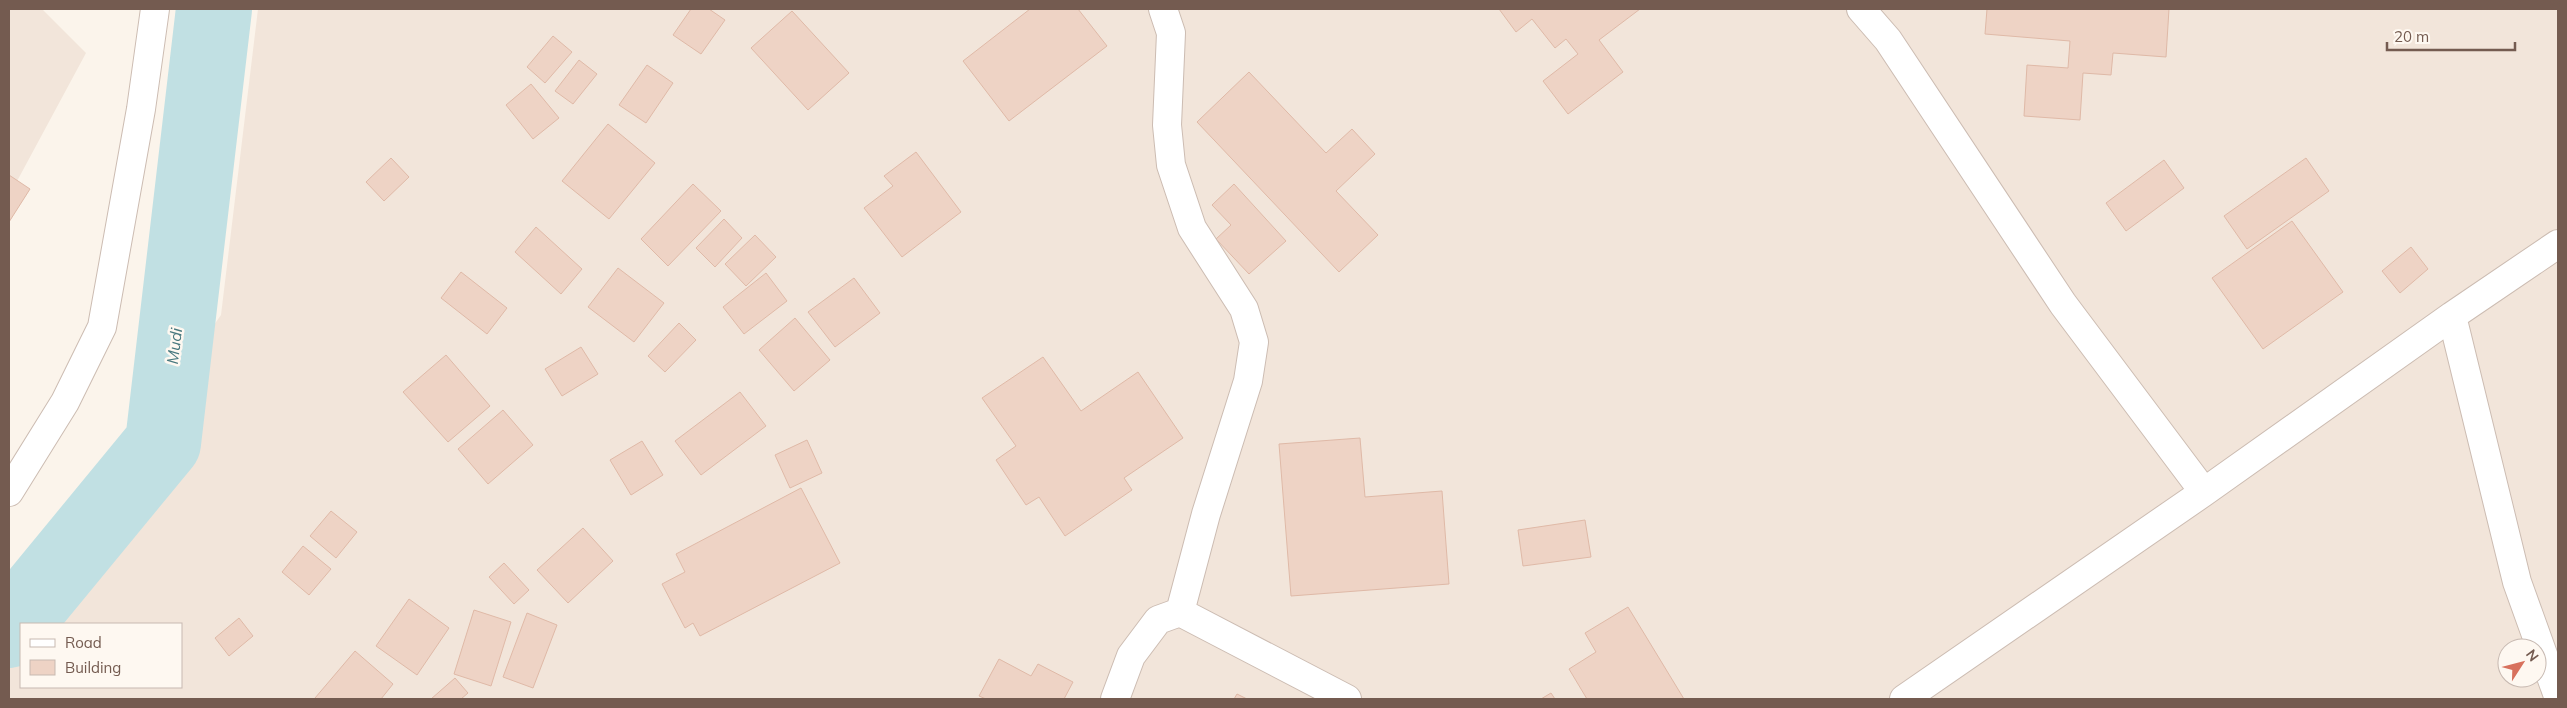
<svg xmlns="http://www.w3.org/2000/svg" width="2567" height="708" font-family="Mulish,sans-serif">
	<rect width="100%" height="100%" fill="#fbf4eb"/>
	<!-- residential -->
	<path fill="#f2e5da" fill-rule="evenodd" d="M9 9H42L86 53 9 196Z
		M258 9H2558V699H9V615L221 315ZM21 624H181V687H21ZM2507 648H2537V678H2507Z"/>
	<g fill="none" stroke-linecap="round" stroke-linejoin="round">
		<!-- river -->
		<path stroke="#c1e0e3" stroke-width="76" d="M9 630 163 443 214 9"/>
	</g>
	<!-- building -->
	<path fill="#eed3c5" stroke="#dfb9a7" d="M691 9H709L725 20 701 54 673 35Z
		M1030 9H1078L1107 46 1009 121 963 61Z
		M1499 9H1640L1599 40 1623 72 1568 114 1543 81 1578 54 1566 39 1555 48 1532 19 1516 32Z
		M1987 9H2169L2166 57 2113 53 2111 75 2083 73 2080 120 2024 116 2027 65 2068 68 2070 41 1985 34Z
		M792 11 849 73 808 110 751 48Z
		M553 36 572 52 545 83 527 67Z
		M579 60 597 74 573 104 555 91Z
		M647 65 673 83 646 123 619 105Z
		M1249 72 1326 153 1352 129 1375 154 1336 191 1378 235 1339 272 1197 122Z
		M531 84 559 118 533 139 506 105Z
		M608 124 655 163 609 219 562 181Z
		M916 152 961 212 902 257 864 208 893 186 884 176Z
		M391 158 409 177 384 201 366 182Z
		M2306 158 2329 191 2247 249 2224 216Z
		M2164 160 2184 188 2126 231 2106 203Z
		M9 175 30 189 9 222Z
		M693 184 721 211 668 266 641 239Z
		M1234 184 1286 241 1249 274 1216 239 1231 225 1212 205Z
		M724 219 742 238 715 267 696 248Z
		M2292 221 2343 292 2263 349 2212 278Z
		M536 227 582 269 561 294 515 252Z
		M755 235 776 257 746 286 725 264Z
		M2411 247 2428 269 2400 293 2382 271Z
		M618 268 664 303 634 342 588 307Z
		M461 272 507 308 487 334 441 298Z
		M766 273 787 301 744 334 723 307Z
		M854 278 880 313 835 347 808 312Z
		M795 318 830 360 794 391 759 350Z
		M679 323 696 340 665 372 648 356Z
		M581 347 598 374 562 396 545 369Z
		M446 355 490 406 448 442 403 392Z
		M1043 357 1081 411 1138 372 1183 438 1124 478 1132 490 1065 536 1039 497 1026 505 996 460 1016 446 982 398Z
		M740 392 766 426 701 475 675 441Z
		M503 410 533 445 488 484 458 449Z
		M1360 438 1365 497 1442 491 1449 584 1291 596 1279 444Z
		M807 440 822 473 790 488 775 455Z
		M642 441 663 475 631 495 610 460Z
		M801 488 840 563 700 636 693 623 685 628 662 584 685 572 676 554Z
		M331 511 357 532 336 558 310 536Z
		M1585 520 1591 557 1523 566 1518 530Z
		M583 528 613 561 568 603 537 570Z
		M303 546 331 569 309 595 282 572Z
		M504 563 529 590 514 604 489 577Z
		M409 599 449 628 417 675 376 646Z
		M1628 607 1684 699H1587L1569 669 1596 652 1585 633Z
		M474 610 511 622 491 686 454 674Z
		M527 613 557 625 533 688 503 677Z
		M239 618 253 636 229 656 215 638Z
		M355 651 393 684 381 699H317L315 698Z
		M999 659 1031 676 1038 664 1073 682 1064 699H986L979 696Z
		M455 678 468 693 461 699H431Z
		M1551 693 1555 699H1541Z
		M1237 694 1247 699H1234Z"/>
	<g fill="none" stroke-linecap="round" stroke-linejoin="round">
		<!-- minor casing -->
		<g stroke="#ccbcb2" stroke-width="30">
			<path id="minor" d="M1163 9 1171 33 1167 125 1171 165 1192 228 1244 309 1254 342 1248 381 1206 514 1180 612
				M1861 9 1888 40 2063 304 2204 492
				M2558 244 2452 316 2517 582 2558 696
				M9 492 65 402 102 327 141 109 155 9
				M1115 699 1131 656 1158 620 1180 612 1347 699
				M1904 699 2204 492 2452 316"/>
		</g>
		<!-- minor -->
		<use href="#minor" stroke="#fff" stroke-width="28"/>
	</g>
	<g text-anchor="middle" stroke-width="5" stroke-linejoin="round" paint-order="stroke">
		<!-- water labels -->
		<g font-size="16" font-style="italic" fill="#48787e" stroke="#fef8f1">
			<text transform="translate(174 346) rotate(-83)" y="6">Mudi</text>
		</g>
	</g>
	<!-- border -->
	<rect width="2567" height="708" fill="none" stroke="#745b50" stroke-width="20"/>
	<!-- legend -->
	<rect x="20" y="623" width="162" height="65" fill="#fef8f1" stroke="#c7b9b1"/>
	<rect x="30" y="639" width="25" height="8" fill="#ffffff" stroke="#c7b9b1"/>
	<text x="65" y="648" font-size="15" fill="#745b50">Road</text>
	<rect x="30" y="660" width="25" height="15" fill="#eed3c5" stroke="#c7b9b1"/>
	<text x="65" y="673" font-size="15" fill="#745b50">Building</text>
	<!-- north arrow -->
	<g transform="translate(2522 663) rotate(54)"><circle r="24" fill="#fef8f1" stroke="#c7b9b1"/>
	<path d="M0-4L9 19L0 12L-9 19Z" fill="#d8715d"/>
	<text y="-8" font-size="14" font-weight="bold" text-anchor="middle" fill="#745b50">N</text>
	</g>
	<!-- scale -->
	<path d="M2387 42v8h128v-8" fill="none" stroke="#745b50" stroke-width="2.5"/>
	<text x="2394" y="42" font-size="15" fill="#745b50" stroke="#fef8f1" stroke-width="4" paint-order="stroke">20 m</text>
</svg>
